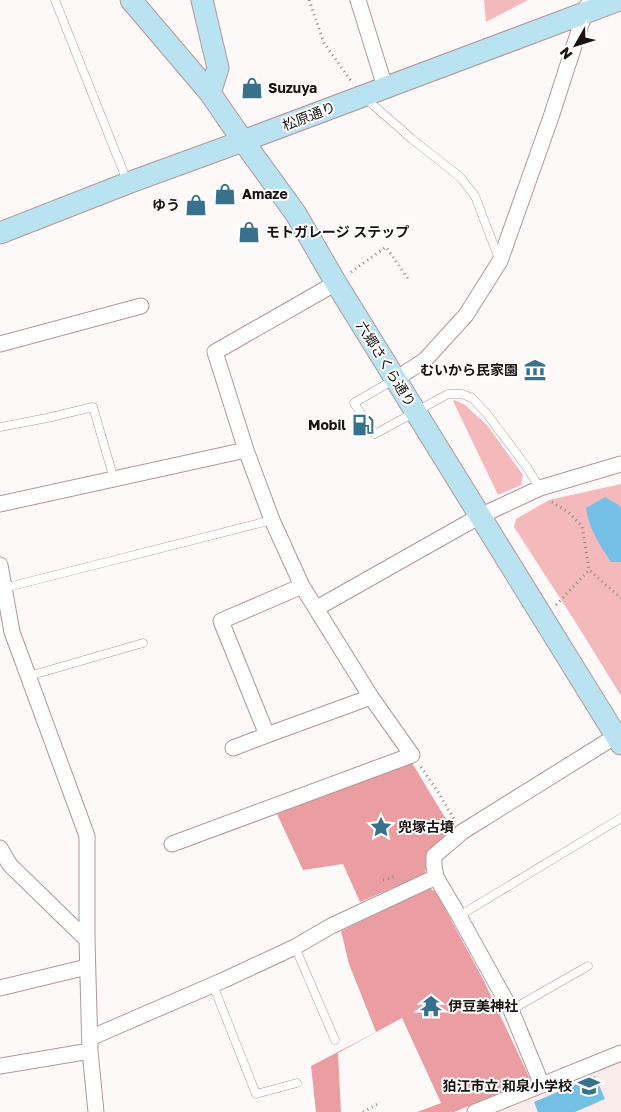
<svg xmlns="http://www.w3.org/2000/svg" width="621" height="1112" font-family="'Golos Text','Noto Sans JP',sans-serif">
	<rect width="100%" height="100%" fill="#fef9f9"/>
	<!-- built -->
	<path fill="#fbecec" d="M621 1059V1112H491Z"/>
	<!-- green -->
	<path fill="#f4b9bb" d="M484 0H528L486 22Z
		M455 400 465 405 487 425 523 475 521 485 498 495 453 401Z
		M621 484V696L576 623 514 527 516 519 549 500Z"/>
	<!-- forest -->
	<path fill="#ea9ea2" d="M412 763 452 829 429 851 425 874 360 902 343 864 303 870 277 814Z
		M429 888 436 892 484 981 531 1081 454 1112H417L441 1103 402 1018 338 1053 341 1112H316L311 1066 376 1032 349 964 341 931Z"/>
	<!-- water -->
	<path fill="#73c0e4" d="M605 497 620 506 621 509V562H611C599 544 589 529 586 508Z
		M595 1076 605 1099 575 1112H538L534 1102Z"/>
	<g fill="none" stroke-linecap="round" stroke-linejoin="round">
		<!-- lane casing -->
		<g stroke="#b19798" stroke-width="9">
			<path id="lane" d="M55 0 127 181
				M364 97 412 139 460 177 475 196 499 259
				M395 379 354 403 375 434 448 394H462L472 398 487 414 526 466 540 488
				M0 427 47 418 93 407 114 479
				M4 588 272 520
				M29 676 143 643
				M459 916 621 818
				M295 947 335 1040
				M213 985 256 1094 297 1083
				M511 1010 588 966"/>
		</g>
		<!-- street casing -->
		<g stroke="#b19798" stroke-width="17">
			<path id="street" d="M358 0 385 87
				M0 344 141 306
				M396 379 425 360 466 315 500 261 551 117 587 6
				M0 504 246 450
				M0 565 12 632 87 836V940L90 1051 96 1112
				M317 608 480 516 540 488 621 464
				M267 735 221 621 302 586
				M233 748 267 735 371 697
				M172 844 412 755 371 697 302 586 272 520 246 450 215 352 336 283
				M0 848 10 865 87 940
				M0 988 87 967
				M90 1038 224 980 295 947 331 926 436 877
				M0 1066 90 1051
				M542 1085 511 1010 459 916 436 877 434 866V856L462 832 616 736
				M475 1112 621 1053"/>
		</g>
		<!-- secondary casing -->
		<g stroke="#b19798" stroke-width="23">
			<path id="secondary" d="M131 0 210 93 243 141 296 214 336 283 621 744
				M202 0 218 68 210 93
				M0 233 128 183 243 141 619 0"/>
		</g>
		<!-- path -->
		<path stroke="#8c8585" stroke-width="3" stroke-dasharray="1 4" stroke-linecap="butt" d="M309 0 324 43 351 81
			M351 272 386 247 409 280
			M552 502 568 512 582 526 589 570
			M556 605 589 570 621 598
			M421 767 438 792 454 819
			M383 880 397 876
			M363 1112 378 1104"/>
		<!-- lane -->
		<use href="#lane" stroke="#fff" stroke-width="8"/>
		<!-- street -->
		<use href="#street" stroke="#fff" stroke-width="15"/>
		<!-- secondary -->
		<use href="#secondary" stroke="#bae3f2" stroke-width="21"/>
	</g>
	<!-- icons -->
	<defs>
		<g id="shop-bare" transform="scale(1.725)"><path d="M-5-2.5h2.3a2.7 3.5 0 0 1 5.4 0H5L5.5 6h-11ZM-1.5-2.5h3a1.5 2.3 0 0 0-3 0Z" fill="#38718b" stroke="#fff" stroke-width="2.5" paint-order="stroke"/></g>
		<g id="museum-bare" transform="scale(1.725)"><path d="M0-6L6-3V-2H-6V-3ZM-5-1h2V3h-2ZM-1-1h2V3h-2ZM3-1h2V3H3ZM-6 4H6V6H-6Z" fill="#38718b" stroke="#fff" stroke-width="2.5" paint-order="stroke"/></g>
		<g id="fuel-bare" transform="scale(1.725)"><path d="M-5.5-6h7V0h2V4h1.3V-2.5L3-4.5l.8-.8L6-3V5H2.5V1h-1V6h-7ZM-4.2-4.7v3.2H.2V-4.7Z" fill="#38718b" stroke="#fff" stroke-width="2.5" paint-order="stroke"/></g>
		<g id="sight-bare" transform="scale(1.725)"><path d="M0-6L1.8-2.2L6-1.7L2.9 1.2L3.7 5.4L0 3.3L-3.7 5.4L-2.9 1.2L-6-1.7L-1.8-2.2Z" fill="#38718b" stroke="#fff" stroke-width="2.5" paint-order="stroke"/></g>
		<g id="temple-bare" transform="scale(1.725)"><path d="M0-6L5-2H3V0L6.5 2.5H4V6H1.5V3h-3V6H-4V2.5H-6.5L-3 0V-2H-5Z" fill="#38718b" stroke="#fff" stroke-width="2.5" paint-order="stroke"/></g>
		<g id="school-bare" transform="scale(1.725)"><path d="M0-5L7-2L0 1L-7-2ZM-4 1L0 2.5L4 1V4Q0 6-4 4Z" fill="#38718b" stroke="#fff" stroke-width="2.5" paint-order="stroke"/></g>
	</defs>
	<g fill-rule="evenodd">
		<use href="#shop-bare" x="252" y="88"/>
		<use href="#shop-bare" x="225" y="194"/>
		<use href="#shop-bare" x="196" y="205"/>
		<use href="#shop-bare" x="249" y="232"/>
		<use href="#museum-bare" x="535" y="370"/>
		<use href="#fuel-bare" x="363" y="425"/>
		<use href="#sight-bare" x="381" y="827"/>
		<use href="#temple-bare" x="431" y="1006"/>
		<use href="#school-bare" x="589" y="1086"/>
	</g>
	<g text-anchor="middle" stroke-width="4" stroke-linejoin="round" paint-order="stroke">
		<!-- poi labels -->
		<g font-size="14" font-weight="bold" fill="#1b1212" stroke="#fff" text-anchor="start">
			<text x="268" y="93">Suzuya</text>
			<text x="242" y="199">Amaze</text>
			<text x="180" y="210" text-anchor="end">ゆう</text>
			<text x="266" y="237">モトガレージ ステップ</text>
			<text x="518" y="375" text-anchor="end">むいから民家園</text>
			<text x="346" y="430" text-anchor="end">Mobil</text>
			<text x="398" y="832">兜塚古墳</text>
			<text x="448" y="1011">伊豆美神社</text>
			<text x="572" y="1091" text-anchor="end">狛江市立 和泉小学校</text>
		</g>
		<!-- street labels -->
		<g font-size="14" fill="#1b1212" stroke="#fff">
			<text transform="translate(309 116) rotate(-21)" y="5">松原通り</text>
			<text transform="translate(386 364) rotate(58)" y="5">六郷さくら通り</text>
		</g>
	</g>
	<!-- north arrow -->
	<g transform="translate(576 45) rotate(231)" stroke="#ffffff" stroke-width="4" paint-order="stroke">
	<path d="M0-4L9 19L0 12L-9 19Z" fill="#1b1212"/>
	<text y="-8" font-size="14" font-weight="bold" text-anchor="middle" fill="#1b1212">N</text>
	</g>
</svg>
